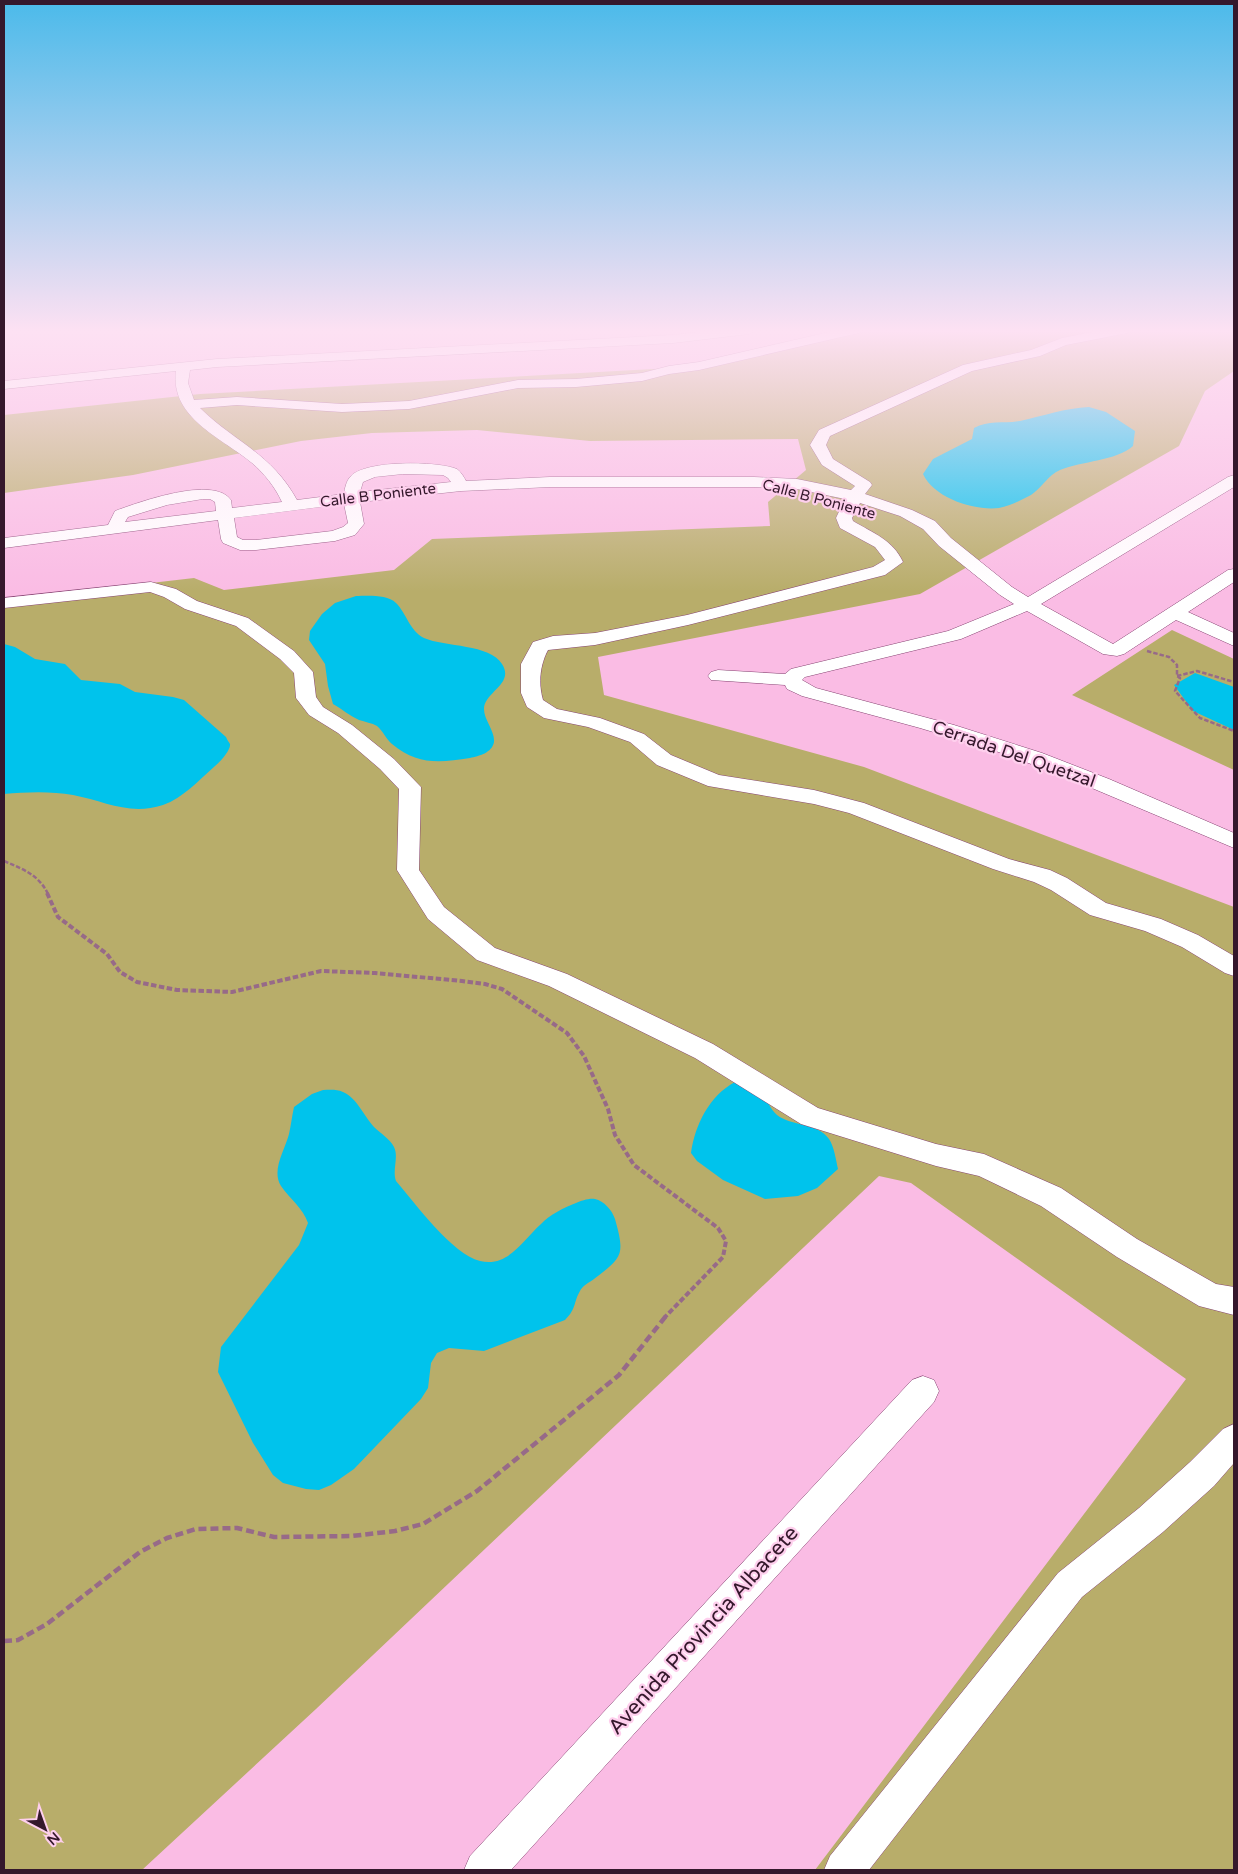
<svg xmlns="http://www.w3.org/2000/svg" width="1238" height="1874" font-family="'Varela Round',sans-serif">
	<rect width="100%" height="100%" fill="#fabce4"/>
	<!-- green -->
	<path fill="#b8ad6a" d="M850 330H1234V371L1205 391 1179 446 920 594 598 657 604 695 864 767 1234 907V1870H815L1186 1379 911 1183 879 1176 316 1709 142 1870H4V600L194 578 224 590 394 570 432 539 770 526 768 502 806 470 798 439 590 441 477 430 372 433 301 441 133 475 4 493V415L200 394 671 368 757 356 808 344Z
		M1172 630 1234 659V770L1072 695Z"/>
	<!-- water -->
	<path fill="#00c3ec" d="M1089 407 1106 412 1135 431 1133 446C1116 461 1082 461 1060 470 1048 475 1042 488 1031 495 1021 500 1011 506 999 508 974 511 934 498 923 474L933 459 972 439 974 428C989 420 1004 424 1020 421 1043 416 1065 408 1089 407Z
		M356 596C367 596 387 594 396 603 407 614 409 630 424 638 445 647 490 644 502 664 515 684 484 692 484 709 484 720 495 731 494 742 492 753 479 756 470 758 439 763 417 765 392 744 386 739 383 731 377 726 372 723 365 722 359 720 350 716 342 709 333 704L328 686 325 664 309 640 310 631 322 614 335 603Z
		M4 644 15 647 35 659 65 664 81 680 120 684 135 692 173 697 184 700 226 737C227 740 229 742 230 744 231 750 220 762 215 766 199 780 183 798 163 805 129 816 105 801 73 795 51 791 26 792 4 794Z
		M1195 673 1234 687V730L1193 711 1174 685Z
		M735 1082 763 1092C767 1100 770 1109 777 1115 791 1126 818 1123 829 1139 834 1146 836 1160 838 1169L817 1188 798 1196 765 1199 723 1180 697 1161 691 1153C695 1125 709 1096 735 1082Z
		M323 1090C330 1090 336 1089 343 1092 357 1098 364 1116 374 1127 380 1133 390 1139 394 1147 399 1157 392 1170 396 1181 415 1203 452 1254 480 1261 508 1268 523 1240 541 1224 549 1215 565 1207 576 1203 581 1201 589 1198 595 1199 604 1201 612 1210 615 1219 625 1255 623 1257 594 1279 590 1282 582 1286 580 1291 573 1303 577 1308 565 1320L484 1351 449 1348 437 1353 431 1363 428 1388 421 1399 354 1469 331 1485 319 1490 306 1489 283 1483 273 1475 253 1443 218 1372 221 1347 299 1245 308 1223C303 1208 290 1199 281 1186 271 1170 285 1150 289 1134 291 1125 292 1116 294 1107L312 1094Z"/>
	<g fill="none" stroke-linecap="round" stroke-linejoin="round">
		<!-- minor casing -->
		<g stroke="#874473" stroke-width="1">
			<path id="minor" d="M717 330H756L749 334 673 343 217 367 190 370 188 383 194 400 237 397 342 404 409 401 518 380 576 379 642 373 669 366 699 362 838 330H860L859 333 854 334 699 370 669 374 642 381 576 387 518 388 409 409 342 412 237 405 200 408C236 443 271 453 297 500L344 494C345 488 346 481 351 476 366 460 437 461 457 469 461 472 464 477 466 481L550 477H754L797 479 851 490 855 486 822 465 810 445 819 430 963 365 1031 350 1062 338 1103 330H1128L1127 333 1122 334 1066 345 1040 356 972 371 830 436 826 445 833 459 870 482 872 485 865 494 912 510 935 521 951 538 1012 587 1028 597 1228 477 1234 475V487L1041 604 1113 644 1228 570 1234 569V582L1188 612 1234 633V646L1176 620 1124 654 1117 656 1103 654 1027 611 961 639 805 677 802 680 816 688 954 725 1042 753 1109 779 1234 833V848L1061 775 993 750 920 728 802 696 787 689 785 685 711 680 708 676 711 672 718 670 785 674 791 669 948 631 1014 604 1000 595 939 546 923 529 900 516 860 503 852 518 853 521C873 533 893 540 903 562L885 575 688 625 595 645 548 650C540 665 538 683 543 700L557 709 600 718 644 734 671 755 719 775 814 790 864 803 1009 859 1050 870 1067 878 1106 903 1161 919 1198 935 1234 956V976L1225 973 1182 947 1145 931 1090 915 1051 890 1034 882 993 869 849 813 814 804 708 786 657 765 630 742 588 727 544 718 527 707 521 693V664L533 642 553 636 595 633 687 615 873 567 885 560 875 547 840 528 836 518 845 499 797 489 754 487H550L461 491 360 502 364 524 355 535 335 541 256 550H240L223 543 221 539 218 520 4 548V538L108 525 115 511C139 502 214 475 231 500L232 508 282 502C275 487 264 473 252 463 221 437 170 418 176 371L4 389V381L217 359 673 335ZM403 474 443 475 448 478 451 482 360 492 363 482 375 477ZM203 499H210L215 502 216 511 125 522 128 517 167 505ZM344 504 348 523 343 527 332 531 256 540H243L237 537 234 518Z
				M151 582 176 589 197 601 248 618 294 651 313 672 316 697 323 707 352 725 394 759 421 787 419 870 444 907 495 948 567 974 713 1044 818 1108 936 1144 984 1154 1061 1188 1137 1239 1216 1284 1234 1287V1315L1199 1306 1117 1257 1041 1206 979 1176 936 1166 801 1124 695 1058 549 986 477 960 428 919 397 870 399 789 380 769 338 733 309 715 296 698 294 673 280 659 236 626 185 609 164 597 150 592 4 608V598Z
				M923 1376 934 1380 939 1391 934 1402 511 1870H464L470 1856 912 1380Z
				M1234 1424V1463L1214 1486 1163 1532 1082 1597 869 1870H824L830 1856 1058 1573 1139 1508 1190 1462 1223 1429Z"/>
		</g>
		<!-- path-far2 -->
		<path stroke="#976a88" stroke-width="2.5" stroke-dasharray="4.5 2" stroke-linecap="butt" d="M1147 651 1169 657 1177 665V676L1180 678 1175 691 1200 718 1234 731
			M1177 676 1197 671 1234 682
			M4 861C23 869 39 875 48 894"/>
		<!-- path-far1 -->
		<path stroke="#976a88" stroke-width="4" stroke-dasharray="5.5 2.5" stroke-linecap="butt" d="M47 893 58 917 107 954 120 972 137 982 177 990 232 992 321 971 375 973 462 981 485 984 502 989 567 1033 584 1056 608 1109 615 1135 634 1165 718 1228 726 1241 723 1257 665 1317"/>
		<!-- path -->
		<path stroke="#976a88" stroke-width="4.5" stroke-dasharray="8 4" stroke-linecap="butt" d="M4 1641 18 1640 47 1624 140 1552 167 1538 196 1529 237 1528 274 1537 352 1536 395 1531 423 1524 477 1491 619 1375 666 1316"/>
		<!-- minor -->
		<use href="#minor" fill="#fff" fill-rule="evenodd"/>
	</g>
	<!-- sky -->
	<linearGradient id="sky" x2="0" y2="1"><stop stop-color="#4bbaea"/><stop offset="0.56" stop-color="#fde1f3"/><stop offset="1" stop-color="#fde1f3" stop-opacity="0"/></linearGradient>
	<rect width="1238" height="592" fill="url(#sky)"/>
	<g text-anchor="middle" stroke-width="4.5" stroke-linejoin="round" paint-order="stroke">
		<!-- far-street labels -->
		<g font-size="15" fill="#35182c" stroke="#fecfed">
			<text transform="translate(378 495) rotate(-7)" y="5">Calle B Poniente</text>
			<text transform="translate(819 499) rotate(15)" y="5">Calle B Poniente</text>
		</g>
		<!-- street labels -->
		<g font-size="18" fill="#35182c" stroke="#fecfed">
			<text transform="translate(1014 754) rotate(19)" y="6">Cerrada Del Quetzal</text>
		</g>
		<!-- near-street labels -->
		<g font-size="21" fill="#35182c" stroke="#fecfed">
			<text transform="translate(703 1630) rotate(-48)" y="7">Avenida Provincia Albacete</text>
		</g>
	</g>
	<!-- border -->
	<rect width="1238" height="1874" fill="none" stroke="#35182c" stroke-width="10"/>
	<!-- north arrow -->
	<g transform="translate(45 1829) rotate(139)" stroke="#fecfed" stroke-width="4" paint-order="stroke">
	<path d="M0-4L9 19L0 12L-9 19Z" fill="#35182c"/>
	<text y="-8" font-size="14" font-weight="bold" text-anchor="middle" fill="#35182c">N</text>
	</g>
</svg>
